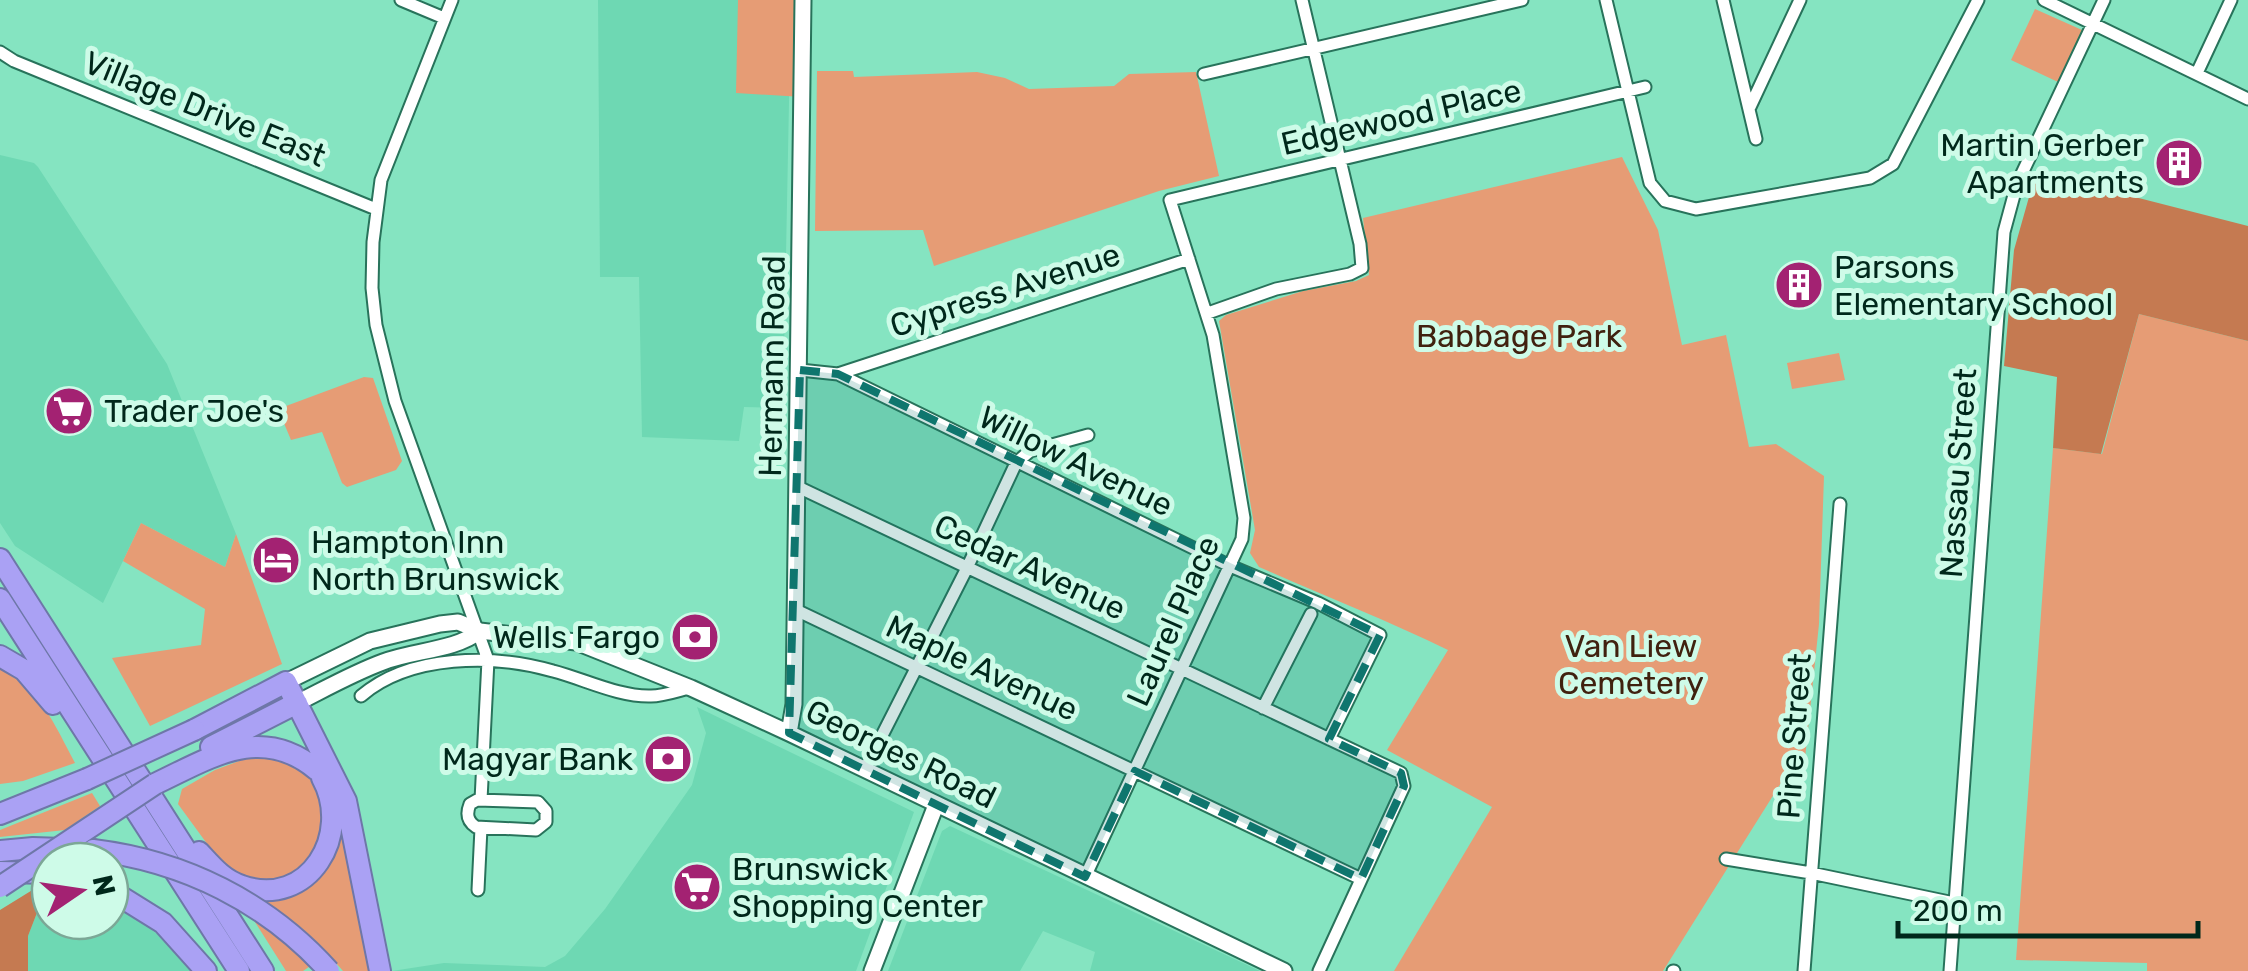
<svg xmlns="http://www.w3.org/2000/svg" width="2248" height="971" font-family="Rubik,sans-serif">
	<rect width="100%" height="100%" fill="#85e4c1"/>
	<!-- built -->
	<path fill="#6ed8b3" d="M598 0H791L783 408 744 407 739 441 642 437 639 277H600Z
		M0 155 34 163 38 167 167 364 236 534 225 567 141 523 103 603 15 546 0 523Z
		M697 707 914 812 856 971H392L444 963 545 967 565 956 605 909 692 785 706 733Z
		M950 826 1260 971H1090L1095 952 1043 931 1020 971H888L942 831Z
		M50 900V921H110V901H113L157 934 192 971H28V936L40 905Z"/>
	<!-- green -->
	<path fill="#e69c75" d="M738 0H803V97L736 93Z
		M2035 9 2082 30 2058 82 2011 60Z
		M817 71H853L854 77 977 72 1005 78 1029 89 1114 86 1129 74 1196 72 1219 176 1159 191 934 266 923 230 815 231Z
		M1622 157 1658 230 1682 345 1726 335 1749 447 1776 444 1824 476 1819 624 1804 768 1781 783 1663 971H1394L1492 807 1387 750 1448 650C1386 620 1322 595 1259 567L1250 553 1255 530 1219 321 1226 315 1303 291 1356 281 1369 275 1363 218Z
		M2139 314 2248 341V971H2147V963L2016 960 2053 448 2102 454Z
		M1839 353 1845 380 1792 389 1787 363Z
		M364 377 373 378 402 461 396 470 347 487 342 483 322 432 291 440 278 409Z
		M141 523 225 567 236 534 282 664 150 726 112 658 201 645 205 609 123 561Z
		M0 665C38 686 55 725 75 763L23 781 0 784Z
		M266 751 312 774 328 823 310 863 282 880H246L216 856 178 804 182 789 215 770Z
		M92 793 100 806 65 830 0 837V830Z
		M346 817 374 971H343L328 954 303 971H286L255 922 264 898 308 886 335 853Z"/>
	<!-- forest -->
	<path fill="#c57a51" d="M2045 174 2248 226V341L2139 314 2101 454 2053 448 2057 377 2004 366 2014 250 2033 183Z
		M47 881 50 882V900L40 905 28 936V971H0V910Z"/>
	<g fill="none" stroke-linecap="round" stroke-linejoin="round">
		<!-- street casing -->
		<g stroke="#28735b" stroke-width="15">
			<path id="street" d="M401 0 444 18
				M452 0 381 180 373 242 372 288 376 325 395 401 488 660 481 800
				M1606 0 1650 183 1665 201 1696 209 1870 178 1893 164 1978 0
				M1723 0 1756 139
				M2044 0 2248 99
				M0 52 14 61 376 209
				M2197 73 2231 0
				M1204 74 1522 0
				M1750 107 1800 0
				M1208 313 1276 289 1350 274 1362 268 1360 244 1302 0
				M800 370 838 374 1230 566 1318 603 1380 635 1329 739
				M838 374 1189 259
				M798 487 1401 773 1404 786 1319 971
				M796 610 1361 879
				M361 696C410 654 494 654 553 671 584 679 619 697 651 696 663 696 677 691 689 688
				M1263 708 1311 614
				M865 769 967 568 1016 463 1030 451 1088 435
				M477 800 538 802 546 811V822L536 830 476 827C467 821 466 814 470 804Z
				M1726 859 1811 873 1954 903
				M1085 877 1242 539 1244 518 1213 335 1170 200 1645 87
				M478 890 481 828
				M1673 971H1674
				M1804 971 1840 504
				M1950 971 2004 232 2017 184 2104 0"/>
		</g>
		<!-- secondary casing -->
		<g stroke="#28735b" stroke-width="19">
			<path id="secondary" d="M286 682 370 641 440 624 458 622 480 631 576 642 691 688 789 733 1284 971
				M297 703C325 689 353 673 383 662 414 650 454 651 480 631
				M789 733 794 704 803 0
				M872 971 936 805"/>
		</g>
		<!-- highway casing -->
		<g stroke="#6e77a8" stroke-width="24">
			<path id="highway" d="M0 559 263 971
				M0 599 239 971
				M0 656 24 670 53 704
				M194 730 286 682 346 801 380 971
				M211 747 297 703
				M155 784C210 758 261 723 317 770
				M0 814 87 779
				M0 851 33 848 93 850
				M199 852C212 866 223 880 242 886 309 909 353 834 322 778
				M0 872 50 873
				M110 890 163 923 206 971"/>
		</g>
		<!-- street -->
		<use href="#street" stroke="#fff" stroke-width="11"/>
		<!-- secondary -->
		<use href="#secondary" stroke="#fff" stroke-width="15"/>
		<!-- highway -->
		<use href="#highway" stroke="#aaa1f4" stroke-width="20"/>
		<!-- highway-bridge casing -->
		<g stroke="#6e77a8" stroke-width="24" stroke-linecap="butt">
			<path id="highway-bridge" d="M87 779 194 730
				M93 850C184 861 267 902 329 971
				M0 887 155 784"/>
		</g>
		<!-- highway-bridge -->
		<use href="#highway-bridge" stroke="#aaa1f4" stroke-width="20"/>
	</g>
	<!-- marked area -->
	<path fill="#0f766e" fill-opacity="0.2" stroke="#0f766e" stroke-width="8" stroke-dasharray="20 12" stroke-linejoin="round" d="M800 370 838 374 1380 635 1329 739 1401 773 1404 786 1361 879 1135 771 1085 877 789 733Z"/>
	<!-- icons -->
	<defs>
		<g id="building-disc" transform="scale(2.5)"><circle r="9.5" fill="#a32272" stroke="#cefbe8"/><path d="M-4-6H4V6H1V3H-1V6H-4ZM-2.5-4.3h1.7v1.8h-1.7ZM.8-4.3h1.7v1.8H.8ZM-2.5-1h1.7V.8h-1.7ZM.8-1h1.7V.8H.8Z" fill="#fff"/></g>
		<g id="supermarket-disc" transform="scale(2.5)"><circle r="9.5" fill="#a32272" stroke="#cefbe8"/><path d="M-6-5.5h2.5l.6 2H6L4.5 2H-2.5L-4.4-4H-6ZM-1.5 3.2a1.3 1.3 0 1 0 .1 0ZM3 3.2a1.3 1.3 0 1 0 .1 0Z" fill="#fff"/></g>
		<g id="hotel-disc" transform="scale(2.5)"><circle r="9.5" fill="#a32272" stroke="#cefbe8"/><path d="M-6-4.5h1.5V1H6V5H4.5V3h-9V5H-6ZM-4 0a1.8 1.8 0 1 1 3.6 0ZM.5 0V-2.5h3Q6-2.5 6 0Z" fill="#fff"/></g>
		<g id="bank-disc" transform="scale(2.5)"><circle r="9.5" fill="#a32272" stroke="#cefbe8"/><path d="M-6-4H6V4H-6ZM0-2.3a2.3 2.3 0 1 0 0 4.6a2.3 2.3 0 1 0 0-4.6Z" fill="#fff"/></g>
	</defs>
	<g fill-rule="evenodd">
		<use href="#building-disc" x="2179" y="163"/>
		<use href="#building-disc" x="1799" y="285"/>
		<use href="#supermarket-disc" x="69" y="411"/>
		<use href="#hotel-disc" x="276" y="560"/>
		<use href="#bank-disc" x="695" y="637"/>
		<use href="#bank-disc" x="668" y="759"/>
		<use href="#supermarket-disc" x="697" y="887"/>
	</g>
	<g text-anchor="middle" stroke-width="10" stroke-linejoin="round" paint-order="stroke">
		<!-- street labels -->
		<g font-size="32" fill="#00281b" stroke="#cefbe8">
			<text transform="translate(205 109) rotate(22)" y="11">Village Drive East</text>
			<text transform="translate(1401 117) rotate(-13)" y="11">Edgewood Place</text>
			<text transform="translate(1005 290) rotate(-18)" y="11">Cypress Avenue</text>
			<text transform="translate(772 366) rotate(-89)" y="11">Hermann Road</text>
			<text transform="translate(1076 461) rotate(26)" y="11">Willow Avenue</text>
			<text transform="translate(1958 473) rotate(-86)" y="11">Nassau Street</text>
			<text transform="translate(1030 567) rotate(25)" y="11">Cedar Avenue</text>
			<text transform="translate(1173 621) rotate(-66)" y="11">Laurel Place</text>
			<text transform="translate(982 668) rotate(25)" y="11">Maple Avenue</text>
			<text transform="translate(1794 736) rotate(-86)" y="11">Pine Street</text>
			<text transform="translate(901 754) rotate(26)" y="11">Georges Road</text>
		</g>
		<!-- poi labels -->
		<g font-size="32" fill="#00281b" stroke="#cefbe8" text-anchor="start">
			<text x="2144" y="156" text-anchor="end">Martin Gerber<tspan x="2144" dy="37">Apartments</tspan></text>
			<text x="1834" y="278">Parsons<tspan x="1834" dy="37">Elementary School</tspan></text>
			<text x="104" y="422">Trader Joe's</text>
			<text x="311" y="553">Hampton Inn<tspan x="311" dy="37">North Brunswick</tspan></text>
			<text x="660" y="648" text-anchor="end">Wells Fargo</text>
			<text x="633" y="770" text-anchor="end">Magyar Bank</text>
			<text x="732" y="880">Brunswick<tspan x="732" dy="37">Shopping Center</tspan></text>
		</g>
		<!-- park labels -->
		<g font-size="32" fill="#40210f" stroke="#cefbe8">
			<text x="1519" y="347">Babbage Park</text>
			<text x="1631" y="657">Van Liew<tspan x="1631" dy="37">Cemetery</tspan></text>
		</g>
	</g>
	<!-- north arrow -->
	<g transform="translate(80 891) rotate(77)"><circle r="48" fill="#cefbe8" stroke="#7ca796" stroke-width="2.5"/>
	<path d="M0-8L18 38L0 25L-18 38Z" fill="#a32272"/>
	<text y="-15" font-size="28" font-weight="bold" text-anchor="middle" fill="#00281b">N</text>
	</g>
	<!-- scale -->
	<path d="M1898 921v15h300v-15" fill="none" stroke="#00281b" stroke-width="5"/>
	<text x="1913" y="921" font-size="30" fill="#00281b" stroke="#cefbe8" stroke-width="8" paint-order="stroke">200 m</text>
</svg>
